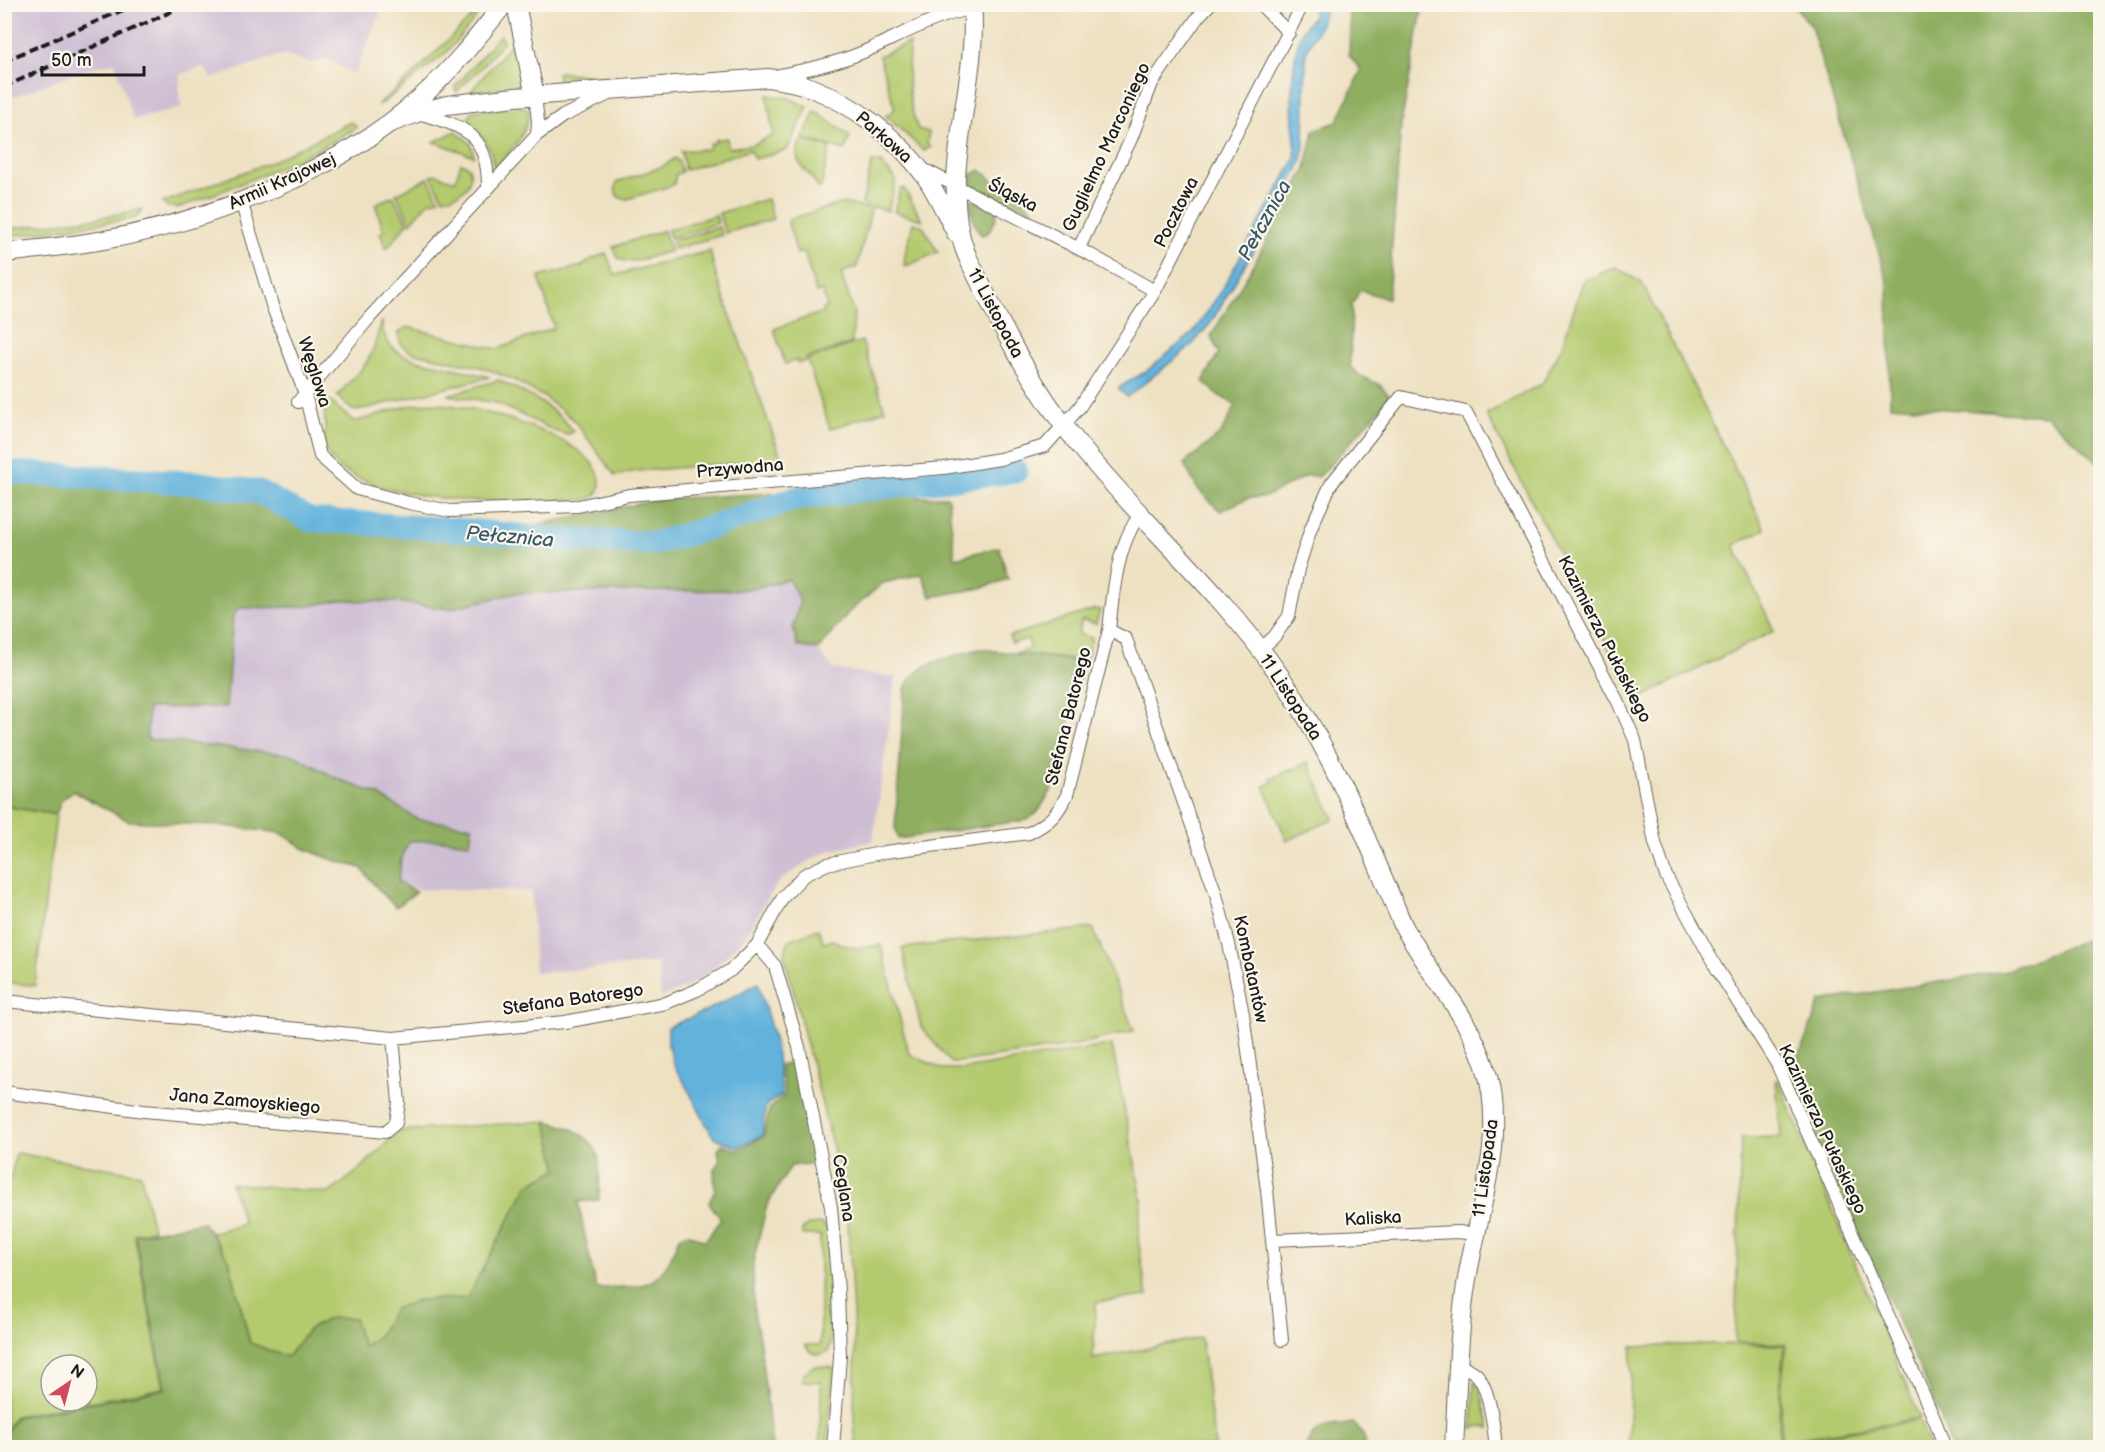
<svg xmlns="http://www.w3.org/2000/svg" width="2105" height="1452" font-family="'Balsamiq Sans',sans-serif">
	<rect width="100%" height="100%" fill="#fbf7ec"/>
	<filter id="ink" filterUnits="userSpaceOnUse"><feTurbulence type="fractalNoise" baseFrequency=".0167" numOctaves="2"/><feDisplacementMap in="SourceGraphic" scale="12" xChannelSelector="R" yChannelSelector="G"/><feConvolveMatrix kernelMatrix="1 2 1 2 8 2 1 2 1" color-interpolation-filters="sRGB"/></filter>
	<filter id="wash" filterUnits="userSpaceOnUse"><feTurbulence type="fractalNoise" baseFrequency=".008" numOctaves="4" result="noise"/><feDisplacementMap in="SourceGraphic" scale="24" xChannelSelector="R" yChannelSelector="G"/><feGaussianBlur stdDeviation="1.35" result="paint"/><feColorMatrix in="noise" values="0 0 0 0 0 0 0 0 0 0 0 0 0 0 0 0 0 1.4 0 .05"/><feComposite in="paint" operator="in"/></filter>
	<g filter="url(#wash)">
		<rect width="100%" height="100%" fill="#eee1c2"/>
		<!-- industrial -->
		<path fill="#cdbed3" d="M4 5 5 4 384 5 354 75 328 59 312 63 284 54 211 79 204 67 180 74 179 97 182 108 133 120 115 62 87 69 5 100Z
			M788 579 800 601 798 611V646L818 650 833 669 896 677 873 841 829 851 807 862 778 882 744 938 714 968 689 986 661 997 658 963 535 973 531 891 418 889 398 882 401 860 409 841 445 840 470 843 472 826 417 819 379 795 336 778 147 740 5 701 226 707 233 615 239 608 303 607 340 600 395 602 449 609 516 593 739 590 760 587Z"/>
		<!-- green -->
		<path fill="#b4ca6e" stroke="#687345" stroke-width="1.5" fill-rule="evenodd" d="M474 15 477 17 446 53 384 102 377 105 407 80Z
			M500 35 503 42 482 67 456 92 455 87Z
			M515 39 525 85 522 88 471 91Z
			M909 43C908 75 906 98 918 129L929 132 927 144 931 147 924 151 886 116 895 109 879 56Z
			M560 72 606 78 603 82 559 85 557 73Z
			M767 95 789 98 808 107 787 150 754 159 750 150 685 170 681 151 709 149 710 144 715 143V140L727 138 728 148 753 145 773 135Z
			M525 107 529 110C528 135 509 153 494 170 492 147 485 137 466 123L472 111Z
			M815 111 850 136 845 150 803 138Z
			M351 122 356 126V128C299 162 239 185 178 208L166 206 162 203 271 162Z
			M456 131 471 144 474 156 434 142Z
			M801 140 830 147 821 187 818 188C808 165 789 168 801 140Z
			M675 158 679 162 682 172 676 174 674 185 627 199C615 199 614 191 617 182L664 166Z
			M872 162 881 163 896 180 888 211 872 207 857 267 841 273 854 313 852 343 806 358V361L798 363 797 360 785 364 774 329 823 312V309L827 307 822 291 816 293 804 252 797 254 788 222 789 219 844 203 867 209 868 206 862 204Z
			M461 163 469 167C475 186 459 197 443 198L431 176 435 174 455 181Z
			M428 178 439 199 428 202 411 223 396 194Z
			M904 188 922 220 894 212 900 190Z
			M393 196 408 223 386 249 380 233 384 231 375 204Z
			M767 199 773 219 725 233 719 213Z
			M143 209 136 218 5 237V229L97 218Z
			M716 215 718 223 671 238 668 230Z
			M913 223 923 226 938 252 904 267 905 255Z
			M719 227 722 235 674 249 672 241Z
			M664 230 671 251 636 261H625L618 258 613 247Z
			M710 251 716 275 782 460 636 471 615 476 574 420 544 397 514 380 484 368 411 352 401 344 398 333 407 327 497 349 554 328 539 277 582 266 592 259 606 253 615 275Z
			M1615 267 1642 283 1765 529 1734 545 1774 631 1636 700 1486 414 1542 384 1562 346 1583 281Z
			M382 321C384 359 418 360 448 367 462 370 476 374 490 377L356 411 352 410 337 396 365 365 372 353Z
			M862 341 885 410 830 429 807 360Z
			M498 380C524 392 558 408 573 432L567 435 555 431 497 403 448 395Z
			M316 389 353 421H357C377 416 399 406 420 404 431 402 445 404 456 406 490 411 605 442 600 486 599 497 589 499 580 500L468 501 423 496 378 486 358 478 340 469 322 447C327 429 328 405 314 391Z
			M1096 609 1100 610 1096 624 1082 620 1078 634 1092 638 1086 661 1015 653 1030 649 1028 639 1012 643 1009 636Z
			M1308 762 1334 819 1287 841 1264 786 1272 783 1271 779Z
			M4 806 56 815 35 986 5 982Z
			M1093 928 1134 1031 1071 1046 951 1063 921 1027 902 948Z
			M818 929 824 943 833 940C849 950 863 948 881 945L909 1054 942 1069H964L1112 1045 1142 1199 1138 1239 1147 1296 1096 1302 1093 1359 1201 1338 1215 1447H856L854 1421 855 1353 848 1222 843 1187 784 954 789 940Z
			M1776 1080H1778L1920 1418 1781 1441V1389L1786 1344 1735 1342 1741 1138 1781 1137Z
			M546 1121 558 1169 528 1185 467 1298 418 1300 395 1309 379 1335 363 1347 309 1329 287 1357 250 1343 229 1260 211 1233 244 1224 231 1183 329 1193 359 1170 399 1131Z
			M16 1153 141 1174 153 1230 134 1234 164 1388 15 1416 5 1431 4 1177H11ZM51 1365H87V1401H51Z
			M822 1224 828 1230 831 1343 828 1351C819 1357 811 1355 805 1345H820V1235H802V1230L808 1225Z
			M1708 1344 1784 1345 1780 1388 1779 1442 1744 1448 1628 1447 1632 1347Z
			M814 1366 830 1367 834 1369 827 1447H820L821 1382 801 1381 805 1372Z
			M1474 1381 1480 1389 1490 1429 1481 1426 1472 1429Z
			M1919 1420 1930 1447H1753Z"/>
		<!-- forest -->
		<path fill="#8fae61" stroke="#56653e" stroke-width="1.5" d="M1347 5H1423L1401 124 1388 299 1360 290 1352 305 1350 366 1359 375 1379 384 1391 397 1319 477 1308 475 1265 497 1248 498 1220 511 1197 488 1184 464 1221 433 1236 405 1218 395 1203 381 1219 353 1211 336 1254 264 1306 168 1314 130 1337 122 1361 70 1349 55 1350 24Z
			M1794 5H2100V464L2046 416 1890 405 1888 283 1811 26Z
			M981 170C987 175 993 181 999 186 1012 195 1035 202 1035 221L971 190 972 174Z
			M969 199 998 210 995 221 988 233 981 235 974 224Z
			M4 464 202 478 257 484 275 493 304 516 337 526 390 524 531 526 661 499 836 490 917 482 918 497H948L955 558 999 547 1008 579 981 588 931 597 922 574 883 583 848 613 818 650 798 646 793 628 800 601 788 579 760 587 739 590 516 593 449 609 395 602 340 600 303 607 239 608 233 616 226 707 148 708 147 739 294 755 336 778 379 795 417 819 472 826 470 843 445 840 409 841 401 860 398 882 416 892 396 907 378 889 361 868 336 861 305 849 281 833 224 826 129 821 73 791 61 800 56 815 5 806Z
			M980 649 1085 662 1051 791 1038 812 1027 820 898 839 895 827 905 689C915 661 955 656 980 649Z
			M2100 898V1447H1951L1937 1407 1790 1080 1820 1001 2001 972 2094 937Z
			M797 1060 814 1163 791 1166 767 1205 753 1262 754 1311 761 1349 772 1447 5 1448V1434L16 1417 165 1389 135 1235 203 1222 229 1260 250 1343 287 1357 309 1329 330 1318H354L363 1347 379 1335 394 1309 418 1300 467 1298 528 1185 558 1169 546 1121C566 1126 587 1132 597 1152 601 1161 599 1189 599 1200L578 1202 596 1288C648 1287 661 1289 679 1237L688 1233 705 1241 721 1219 709 1203 715 1190 714 1170 720 1162 718 1150 722 1144 737 1150 763 1137 770 1108 785 1095 780 1065Z
			M1353 1423 1363 1434 1366 1443 1357 1447H1305C1316 1422 1330 1428 1353 1423Z"/>
		<!-- water -->
		<path fill="#62b2dc" stroke="#3f677c" stroke-width="1.5" d="M1312 5H1325V7L1322 22 1306 52 1304 146 1302 161 1284 198 1211 323 1191 346 1127 397 1118 388 1145 372 1194 332 1224 286 1295 159C1297 145 1294 135 1293 122 1291 97 1292 56 1301 34 1304 26 1310 21 1314 15Z
			M758 983 775 1042 782 1095 766 1105 762 1136 737 1147 713 1137 684 1082 674 1066 668 1045V1027L706 1011Z"/>
		<g fill="none" stroke-linecap="round" stroke-linejoin="round">
			<!-- river -->
			<path stroke="#62b2dc" stroke-width="24" d="M4 472 196 483 259 492 310 520 462 530 561 540 656 543 712 527 797 498 1016 471"/>
		</g>
	</g>
	<g filter="url(#ink)">
		<g fill="none" stroke-linecap="round" stroke-linejoin="round">
			<!-- minor casing -->
			<g stroke="#666156" stroke-width="14">
				<path id="minor" d="M1260 4 1289 33
					M775 76C804 70 834 64 861 53 898 37 933 16 973 8
					M535 96 538 121 537 135
					M418 113C464 127 488 132 488 187
					M923 169 1091 255 1155 291
					M241 201 272 305 305 394 320 456 357 489 409 503 450 511 578 506 629 495 944 468 1000 459 1045 446 1079 408 1155 291 1303 4
					M1079 248 1131 139 1152 83 1198 17 1210 4
					M298 402 370 317 537 135 563 116 611 93
					M1109 630 1126 639 1215 891 1229 944 1243 1014 1267 1190 1282 1340
					M1260 650 1274 637 1289 616 1298 569 1311 528 1331 484 1401 397 1466 412 1618 702 1635 740 1655 843 1666 876 1717 969 1777 1064 1936 1423 1945 1448
					M757 945 775 966 799 1047 831 1207 838 1290 840 1357 833 1448
					M4 1001 393 1038 565 1022 666 1003 697 990 731 970 757 945 783 897 804 875 827 864 885 852 1029 833C1050 822 1056 816 1067 795L1109 630C1113 594 1117 544 1140 515
					M4 1092 144 1111 385 1132 396 1123 399 1102 393 1038
					M1273 1240 1458 1232 1475 1234
					M1458 1367C1465 1368 1471 1369 1476 1374 1490 1387 1494 1429 1496 1448"/>
			</g>
			<!-- secondary casing -->
			<g stroke="#666156" stroke-width="20">
				<path id="secondary" d="M516 4 535 96
					M972 4C980 86 935 181 968 258 999 322 1031 386 1076 441 1140 521 1219 589 1278 673 1333 751 1366 838 1403 925 1428 972 1468 1014 1485 1066 1508 1137 1477 1213 1466 1285 1458 1338 1457 1393 1454 1448
					M388 124 417 113 447 105 515 97 768 78C782 80 796 82 809 87 854 104 897 137 925 176 937 193 946 214 956 233
					M4 253C37 249 71 246 104 240 209 221 339 171 419 99 451 71 477 38 504 4"/>
			</g>
			<!-- minor -->
			<use href="#minor" stroke="#fff" stroke-width="12"/>
			<!-- secondary -->
			<use href="#secondary" stroke="#fff" stroke-width="18"/>
			<!-- rail -->
			<path stroke="#1c1c1c" stroke-width="4" stroke-dasharray="9 4.5" stroke-linecap="butt" d="M4 61 137 4
				M4 87 188 4"/>
		</g>
	</g>
	<g text-anchor="middle" stroke-width="4.5" stroke-linejoin="round" paint-order="stroke">
		<!-- street labels -->
		<g font-size="18" fill="#1c1c1c" stroke="#fbf7ec">
			<text transform="translate(884 137) rotate(41)" y="6">Parkowa</text>
			<text transform="translate(1106 147) rotate(-65)" y="6">Guglielmo Marconiego</text>
			<text transform="translate(282 181) rotate(-24)" y="6">Armii Krajowej</text>
			<text transform="translate(1013 195) rotate(27)" y="6">Śląska</text>
			<text transform="translate(1176 212) rotate(-63)" y="6">Pocztowa</text>
			<text transform="translate(996 313) rotate(62)" y="6">11 Listopada</text>
			<text transform="translate(315 372) rotate(72)" y="6">Węglowa</text>
			<text transform="translate(740 468) rotate(-5)" y="6">Przywodna</text>
			<text transform="translate(1605 639) rotate(63)" y="6">Kazimierza Pułaskiego</text>
			<text transform="translate(1291 697) rotate(57)" y="6">11 Listopada</text>
			<text transform="translate(1068 716) rotate(-76)" y="6">Stefana Batorego</text>
			<text transform="translate(1251 969) rotate(78)" y="6">Kombatantów</text>
			<text transform="translate(573 999) rotate(-8)" y="6">Stefana Batorego</text>
			<text transform="translate(245 1101) rotate(5)" y="6">Jana Zamoyskiego</text>
			<text transform="translate(1823 1129) rotate(65)" y="6">Kazimierza Pułaskiego</text>
			<text transform="translate(1485 1168) rotate(-82)" y="6">11 Listopada</text>
			<text transform="translate(844 1188) rotate(81)" y="6">Ceglana</text>
			<text transform="translate(1373 1218) rotate(-3)" y="6">Kaliska</text>
		</g>
		<!-- water labels -->
		<g font-size="20" font-style="italic" fill="#385869" stroke="#fbf7ec">
			<text transform="translate(1264 220) rotate(-61)" y="7">Pełcznica</text>
			<text transform="translate(510 536) rotate(5)" y="7">Pełcznica</text>
		</g>
	</g>
	<!-- margin -->
	<rect width="2105" height="1452" fill="none" stroke="#fbf7ec" stroke-width="24"/>
	<!-- north arrow -->
	<g transform="translate(69 1383) rotate(35)"><circle r="28" fill="#fbf7ec" stroke="#a29f99" stroke-width="1.5"/>
	<path d="M0-4.5L10 22L0 15L-10 22Z" fill="#d1495b"/>
	<text y="-9" font-size="16" font-weight="bold" text-anchor="middle" fill="#1c1c1c">N</text>
	</g>
	<!-- scale -->
	<path d="M42 66v9h102v-9" fill="none" stroke="#1c1c1c" stroke-width="3"/>
	<text x="51" y="66" font-size="18" fill="#1c1c1c" stroke="#fbf7ec" stroke-width="4.5" paint-order="stroke">50 m</text>
</svg>
